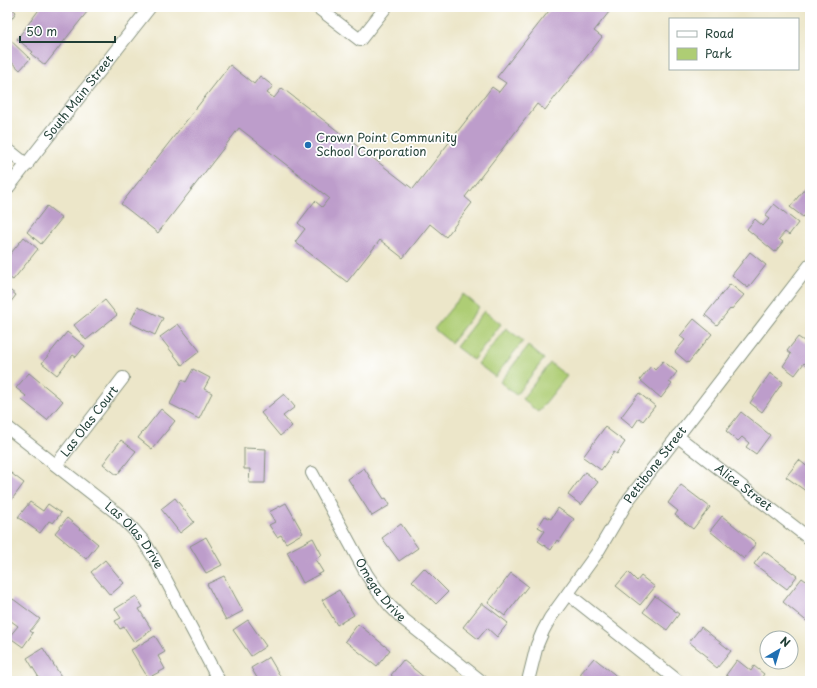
<svg xmlns="http://www.w3.org/2000/svg" width="817" height="688" font-family="'Playpen Sans',sans-serif">
	<rect width="100%" height="100%" fill="#fff"/>
	<filter id="ink" filterUnits="userSpaceOnUse"><feTurbulence type="fractalNoise" baseFrequency=".025" numOctaves="2"/><feDisplacementMap in="SourceGraphic" scale="8" xChannelSelector="R" yChannelSelector="G"/><feConvolveMatrix kernelMatrix="1 2 1 2 8 2 1 2 1" color-interpolation-filters="sRGB"/></filter>
	<filter id="wash" filterUnits="userSpaceOnUse"><feTurbulence type="fractalNoise" baseFrequency=".012" numOctaves="4" result="noise"/><feDisplacementMap in="SourceGraphic" scale="16" xChannelSelector="R" yChannelSelector="G"/><feGaussianBlur stdDeviation="0.9" result="paint"/><feColorMatrix in="noise" values="0 0 0 0 0 0 0 0 0 0 0 0 0 0 0 0 0 1.4 0 .05"/><feComposite in="paint" operator="in"/></filter>
	<g filter="url(#wash)">
		<rect width="100%" height="100%" fill="#ece6c9"/>
		<!-- green -->
		<path fill="#aecd74" stroke="#668554" d="M463 294 479 307 451 343 434 329Z
			M484 311 501 324 473 360 456 347Z
			M506 328 523 341 495 377 478 364Z
			M528 346 544 359 516 395 500 382Z
			M550 363 567 376 538 412 522 399Z"/>
		<g id="blocks">
			<!-- building -->
			<path fill="#bd9dcb" d="M7 7H10L16 12 7 26Z
				M41 7H91L45 65 31 54 33 52 17 39Z
				M552 7H613L594 31 602 37 545 110 537 104 493 161 465 197 472 203 446 237 430 224 403 258 380 240 347 282 295 242 305 229 298 223 315 201 322 207 329 198 239 128 158 233 121 204 230 65 254 84 260 76 273 86 267 93 274 98 282 88 413 189 492 87 499 92 506 83 497 77Z
				M7 37 30 59 20 70 7 58Z
				M810 182V209L803 217 790 207Z
				M774 204 798 223 789 235 785 232 779 239 783 242 775 252 747 229 755 219 763 226 769 219 765 216Z
				M47 206 62 218 41 244 27 232Z
				M24 237 38 249 13 280 7 276V258Z
				M750 252 766 265 748 288 732 275Z
				M730 284 744 295 731 310 730 309 717 325 705 315Z
				M7 288 16 295 7 307Z
				M105 300 117 315 86 340 74 325Z
				M138 306 163 318 155 335 130 323Z
				M694 319 712 334 688 363 675 352 685 340 680 336Z
				M178 324 200 351 182 365 160 337Z
				M67 332 85 346 76 357 73 355 57 375 42 363Z
				M798 337 810 345V364L808 366 804 363 795 375 783 366 791 354 787 351Z
				M663 361 677 372 669 382 672 384 661 398 640 380 651 366 655 370Z
				M193 369 210 378 204 389 212 393 199 419 170 404 182 380 186 382Z
				M29 373 63 401 47 420 22 400 26 396 16 388Z
				M770 373 783 382 762 412 750 403Z
				M639 393 655 406 643 421 639 418 633 427 621 417Z
				M284 394 295 407 283 416 292 426 280 436 261 413Z
				M161 409 175 421 152 449 138 438Z
				M741 412 770 435 756 454 746 447 749 443 742 437 738 441 726 431Z
				M605 427 625 442 617 454 614 452 601 470 583 457Z
				M121 440 136 451 117 475 103 464Z
				M244 448 266 449 265 483H249L250 469H244Z
				M799 460 810 469V494L786 477Z
				M364 468 384 499 386 498 390 505 372 516 348 479Z
				M7 470 24 483 10 502 7 499Z
				M585 472 598 482 581 505 568 495Z
				M681 485 710 507 693 529 675 515 678 511 668 503Z
				M175 498 194 522 180 533 161 509Z
				M30 502 43 511 48 504 61 513 53 523 49 521 40 533 18 517Z
				M286 503 303 533 286 543 281 535 277 537 269 525 275 522 269 512Z
				M558 508 574 519 559 542 557 540 551 550 538 541 545 531 538 527 545 516 551 519Z
				M722 516 756 543 744 559 710 531Z
				M67 518 98 544 86 559 55 533Z
				M401 524 418 548 399 561 382 538Z
				M206 537 222 565 206 573 190 546Z
				M313 538 322 555 315 559 323 572 303 583 287 552Z
				M764 551 797 576 787 589 754 564Z
				M105 560 124 583 110 595 91 572Z
				M424 568 448 592 436 604 412 581Z
				M628 572 637 581 641 576 655 587 640 605 616 586Z
				M511 573 528 586 505 616 488 603Z
				M224 576 243 611 226 620 207 584Z
				M802 578 810 584V598L807 601 810 603V624L783 602Z
				M339 590 354 615 337 625 322 600Z
				M136 596 143 607 139 609 152 630 134 642 124 627 120 629 115 621 121 618 115 609Z
				M655 596 679 614 667 630 643 612Z
				M13 599 40 619 30 631 33 633 23 647 9 637 18 626 7 618V608Z
				M482 603 508 623 497 637 487 628 478 639 463 627Z
				M248 620 266 646 251 656 233 630Z
				M358 624 390 650 377 666 345 641Z
				M701 627 731 651 717 668 706 659 708 657 689 642Z
				M155 636 165 652 158 656 165 669 148 678 131 650Z
				M43 648 64 681H41L27 658Z
				M269 657 283 681H259L251 668Z
				M594 658 619 678 616 681H589L580 674Z
				M403 660 425 678 423 681H398L391 675Z
				M737 660 751 671 754 666 764 674 759 681H734L726 675Z"/>
		</g>
	</g>
	<g filter="url(#ink)">
		<use href="#blocks" fill-opacity="0" stroke="#86927e" stroke-width="1"/>
		<g fill="none" stroke-linecap="round" stroke-linejoin="round">
			<!-- minor casing -->
			<g stroke="#86927e" stroke-width="14">
				<g id="minor">
					<path d="M317 7 360 40 386 7"/>
					<path d="M7 149 27 165"/>
					<path id="s1" d="M7 189 150 7"/>
					<path id="s2" d="M7 427 118 514 133 529 144 542 156 561 219 681"/>
					<path id="s3" d="M677 436 810 539"/>
					<path id="s4" d="M56 465 123 378"/>
					<path id="s5" d="M312 473 367 575 378 591 390 606 403 619 481 681"/>
					<path d="M568 594 678 681"/>
					<path id="s6" d="M528 681 537 645 543 631 550 618 597 553 629 499 810 265"/>
				</g>
			</g>
			<!-- minor -->
			<use href="#minor" stroke="#fff" stroke-width="12"/>
		</g>
	</g>
	<!-- markers -->
	<circle fill="#1f6fb2" stroke="#fff" stroke-width="1.5" cx="308" cy="145" r="4"/>
	<g text-anchor="middle" stroke-width="3.5" stroke-linejoin="round" paint-order="stroke">
		<!-- street labels -->
		<g font-size="12" fill="#1f3d34" stroke="#fff">
			<text dy="4" stroke="none"><textPath href="#s1" startOffset="116">South Main Street</textPath></text>
			<text dy="4" stroke="none"><textPath href="#s4" startOffset="55">Las Olas Court</textPath></text>
			<text dy="4" stroke="none"><textPath href="#s6" startOffset="253">Pettibone Street</textPath></text>
			<text dy="4" stroke="none"><textPath href="#s3" startOffset="84">Alice Street</textPath></text>
			<text dy="4" stroke="none"><textPath href="#s2" startOffset="168">Las Olas Drive</textPath></text>
			<text dy="4" stroke="none"><textPath href="#s5" startOffset="136">Omega Drive</textPath></text>
		</g>
		<!-- poi labels -->
		<g font-size="12" fill="#1f3d34" stroke="#fff" text-anchor="start">
			<text x="316" y="142">Crown Point Community<tspan x="316" dy="14">School Corporation</tspan></text>
		</g>
	</g>
	<!-- margin -->
	<rect width="817" height="688" fill="none" stroke="#fff" stroke-width="24"/>
	<!-- legend -->
	<rect x="669" y="18" width="130" height="52" fill="#ffffff" stroke="#a5b1ae"/>
	<rect x="677" y="31" width="20" height="6" fill="#ffffff" stroke="#a5b1ae"/>
	<text x="705" y="38" font-size="12" fill="#1f3d34">Road</text>
	<rect x="677" y="48" width="20" height="12" fill="#aecd74" stroke="#a5b1ae"/>
	<text x="705" y="58" font-size="12" fill="#1f3d34">Park</text>
	<!-- north arrow -->
	<g transform="translate(779 650) rotate(38)"><circle r="19" fill="#ffffff" stroke="#a5b1ae"/>
	<path d="M0-3L7 15L0 10L-7 15Z" fill="#1f6fb2"/>
	<text y="-6" font-size="11" font-weight="bold" text-anchor="middle" fill="#1f3d34">N</text>
	</g>
	<!-- scale -->
	<path d="M20 36v6h95v-6" fill="none" stroke="#1f3d34" stroke-width="2"/>
	<text x="26" y="36" font-size="12" fill="#1f3d34" stroke="#ffffff" stroke-width="3" paint-order="stroke">50 m</text>
</svg>
